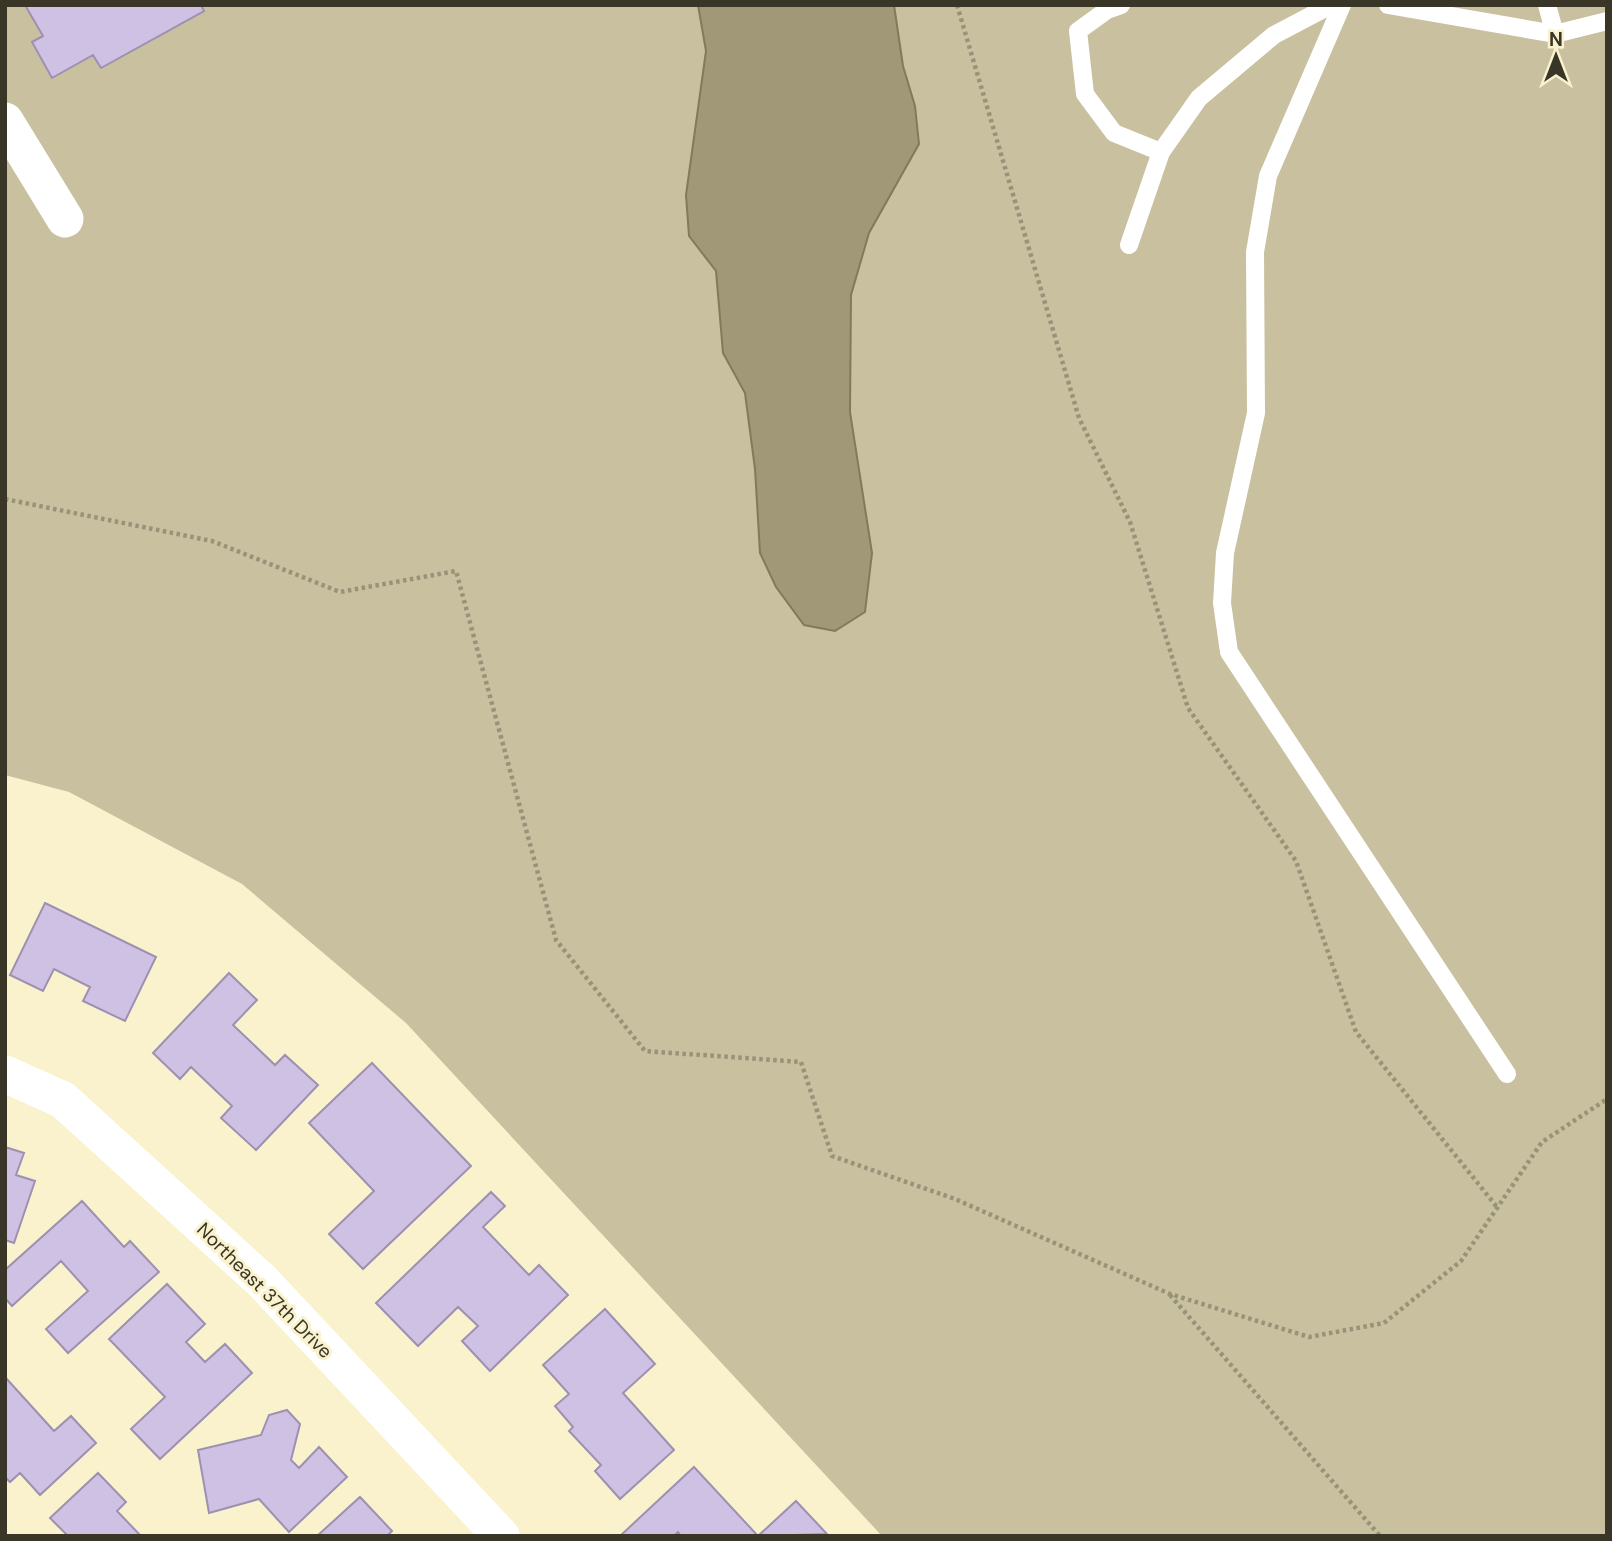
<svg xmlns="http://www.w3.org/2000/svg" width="1612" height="1541" font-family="'DM Sans',sans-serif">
	<rect width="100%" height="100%" fill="#faf2cd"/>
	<!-- green -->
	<path fill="#c8c09e" d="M5 5H1607V1536H882L406 1023 242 884 69 792 5 775Z"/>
	<!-- water -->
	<path fill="#a09876" stroke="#817a5e" stroke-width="2" d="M698 5H894L903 66 915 106 919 144 869 233 851 295 850 412 872 553 865 612 835 631 804 625 776 587 760 553 755 469 745 393 723 353 716 271 689 236 686 195 706 51Z"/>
	<!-- building -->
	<path fill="#cec1e3" stroke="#9d90b0" stroke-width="2" d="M25 5H201L204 11 101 68 93 55 52 78 32 42 43 36Z
		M45 903 156 957 125 1021 83 1001 90 987 54 969 43 991 10 975Z
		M229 973 257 1000 233 1025 275 1065 285 1055 318 1085 256 1150 221 1118 232 1106 191 1067 180 1079 153 1053Z
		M372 1063 471 1166 363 1269 329 1234 374 1191 309 1123Z
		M5 1147 24 1153 16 1175 35 1181 14 1243 5 1240Z
		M491 1192 505 1206 483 1227 529 1275 539 1265 568 1295 490 1371 462 1341 478 1326 458 1307 418 1346 376 1303Z
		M82 1201 124 1247 130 1241 159 1272 68 1353 46 1329 88 1291 61 1261 12 1306 5 1298V1270Z
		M167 1284 205 1324 186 1342 205 1362 225 1344 252 1373 160 1459 131 1429 165 1397 109 1339Z
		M605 1309 655 1364 623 1393 674 1450 620 1499 595 1471 601 1465 569 1431 573 1427 555 1406 569 1394 543 1365Z
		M5 1377 54 1431 71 1416 96 1443 40 1495 20 1473 10 1482 5 1477Z
		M287 1410 300 1424 291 1460 299 1468 319 1447 347 1477 289 1532 259 1499 209 1513 198 1450 261 1435 269 1415Z
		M694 1467 758 1536H681L678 1532 674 1536H620Z
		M98 1473 126 1502 117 1511 141 1536H68L50 1518Z
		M360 1497 392 1531 387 1536H317Z
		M796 1501 827 1534 758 1536Z"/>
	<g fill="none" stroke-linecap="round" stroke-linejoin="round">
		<!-- path -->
		<path stroke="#989279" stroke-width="4.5" stroke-dasharray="3.5 3.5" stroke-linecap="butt" d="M957 5 1079 418 1130 522 1188 708 1296 861 1356 1032 1497 1207
			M5 499 212 541 340 592 456 571 556 940 645 1051 801 1062 832 1156 955 1199 1170 1294 1309 1337 1384 1323 1461 1261 1542 1142 1607 1099
			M1170 1295 1380 1536"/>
		<!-- lane -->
		<path stroke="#fff" stroke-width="18" d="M1121 5 1107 10 1078 31 1085 94 1114 133 1161 152
			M1342 5 1268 176 1255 252 1256 413 1225 553 1222 603 1229 652 1507 1074
			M1388 5 1555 34 1607 21
			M1547 5 1555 34
			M1129 245 1161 152 1199 98 1274 35 1331 5"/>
		<!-- street -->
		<path stroke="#fff" stroke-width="37" d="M5 121 65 219
			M5 1074 63 1100 262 1281 501 1536"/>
	</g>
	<g text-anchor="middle" stroke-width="6" stroke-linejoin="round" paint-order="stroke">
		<!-- street labels -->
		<g font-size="19" fill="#393527" stroke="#faf2cd">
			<text transform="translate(265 1290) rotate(45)" y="7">Northeast 37th Drive</text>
		</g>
	</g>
	<!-- border -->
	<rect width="1612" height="1541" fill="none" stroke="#393527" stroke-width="14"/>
	<!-- north arrow -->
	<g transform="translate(1556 56)" stroke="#faf2cd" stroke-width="5" paint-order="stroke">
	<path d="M0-5L12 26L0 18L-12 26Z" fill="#393527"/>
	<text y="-10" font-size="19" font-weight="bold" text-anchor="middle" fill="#393527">N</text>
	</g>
</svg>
